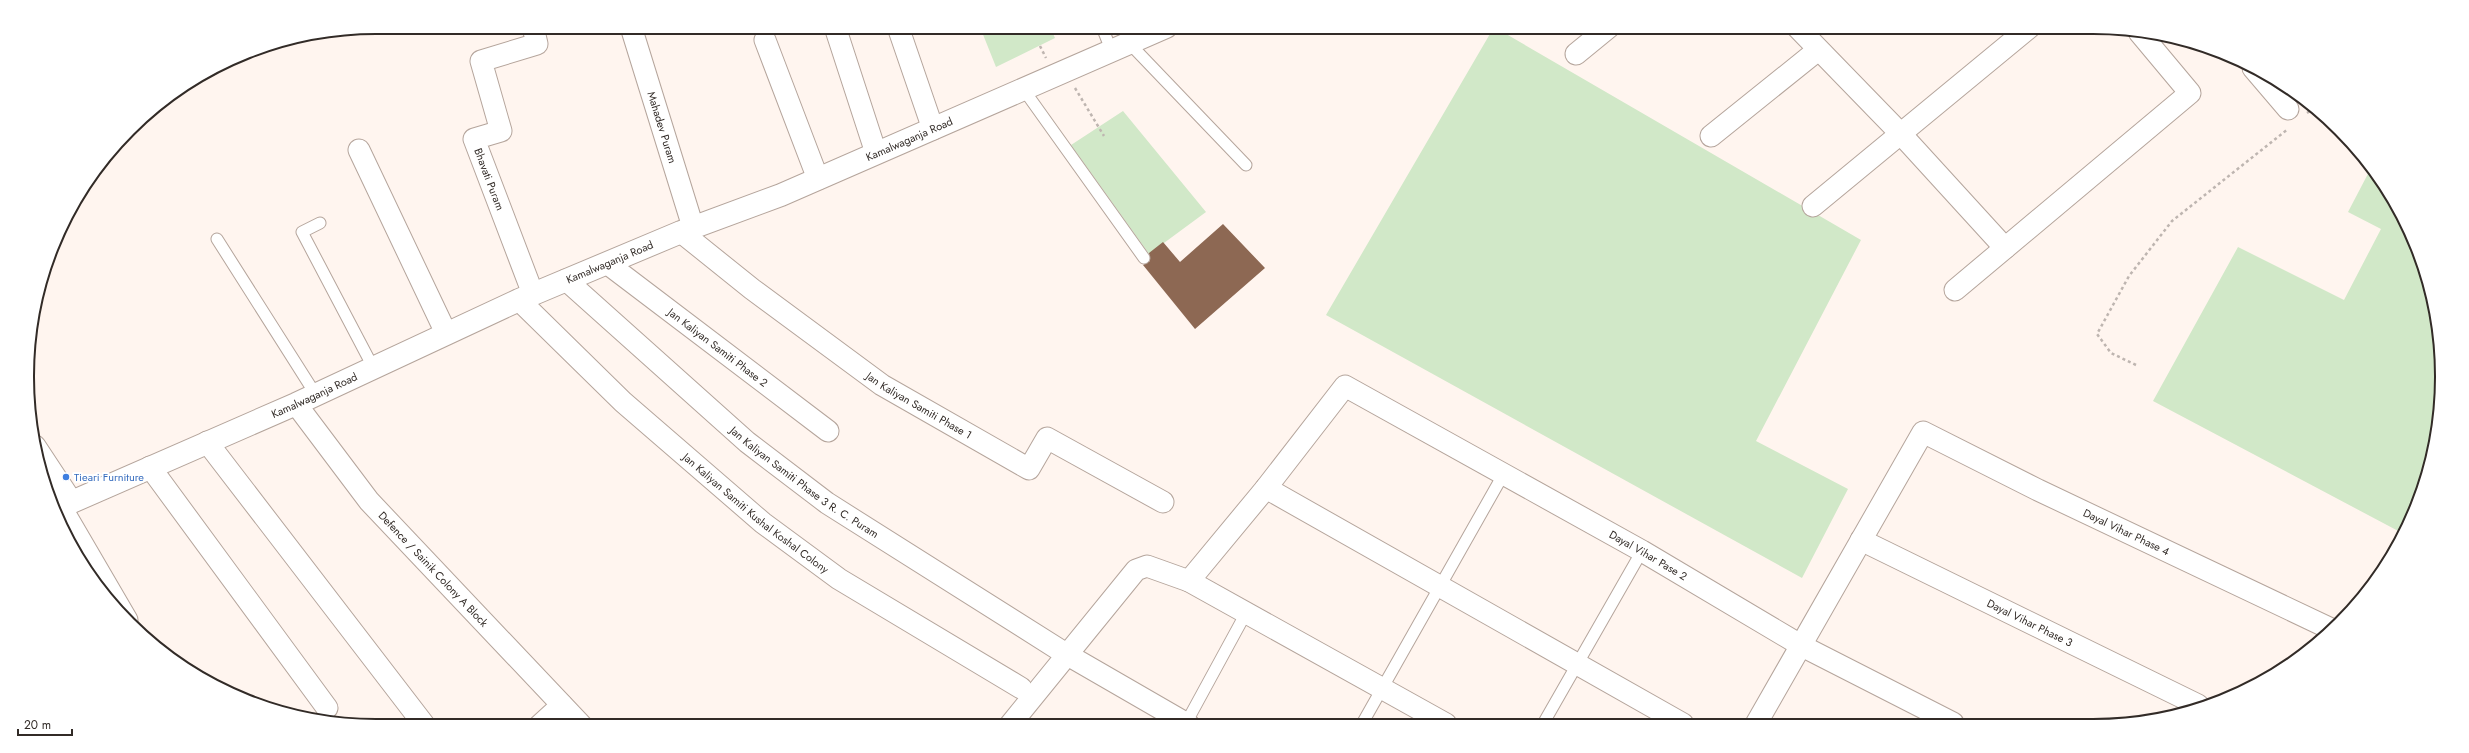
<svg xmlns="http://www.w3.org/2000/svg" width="2469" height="753" font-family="Jost,sans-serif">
	<rect width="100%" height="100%" fill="#fff5ef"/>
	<!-- green -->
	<path fill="#d1e8c8" d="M980 27H1050L1055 38 996 67Z
		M1494 27 1861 240 1756 441 1848 489 1802 578 1326 315Z
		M1123 111 1206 212 1149 254 1071 145Z
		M2371 168C2426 234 2447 327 2438 412 2437 423 2438 435 2435 445 2428 475 2413 504 2402 533L2153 401 2238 247 2344 300 2381 229 2348 212Z"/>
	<!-- building -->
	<path fill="#8d6853" d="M1223 224 1265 268 1195 329 1143 265 1150 261 1149 253 1163 242 1180 262Z"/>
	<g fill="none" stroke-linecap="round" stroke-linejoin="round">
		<!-- service casing -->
		<g stroke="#b5a59c" stroke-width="13">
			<path id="service" d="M1102 27 1112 52
				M1130 44 1246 165
				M1024 90 1144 258
				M320 223 302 232 373 367
				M217 239 316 395
				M1362 724 1503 475
				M1543 724 1642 551
				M1185 725 1246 613"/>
		</g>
		<!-- minor casing -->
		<g stroke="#b5a59c" stroke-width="23">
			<g id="minor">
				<path id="s1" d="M533 27 537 44 481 61 501 131 474 139 533 294"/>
				<path id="s2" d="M631 27 693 227"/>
				<path d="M835 27 876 153"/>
				<path d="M898 27 933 129"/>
				<path d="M1797 27 1900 133 2005 248"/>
				<path d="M765 40 818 179"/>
				<path d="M1576 54 1609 27"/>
				<path d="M2253 68 2288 109"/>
				<path d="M1711 136 1818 50"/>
				<path d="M359 150 446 333"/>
				<path d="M1813 206 2030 27"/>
				<path id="s3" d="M681 232 752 289 882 385 1029 469 1047 438 1163 502"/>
				<path id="s4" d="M608 264 828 431"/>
				<path id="s5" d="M566 280 747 442 827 503 1066 654 1189 725"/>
				<path d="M1955 290 2190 93 2139 32"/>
				<path id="s6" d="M519 300 623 402 763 523 839 579 1021 688"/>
				<path id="s7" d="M296 404 369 501 582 726"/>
				<path d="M207 442 425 726"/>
				<path d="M35 446 72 502"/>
				<path d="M150 467 327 708"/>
				<path d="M1266 488 1683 724"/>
				<path d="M61 507 127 620"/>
				<path id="s8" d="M1861 540 2198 705"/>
				<path d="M1189 581 1446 724"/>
				<path id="s9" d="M1756 724 1923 432 2038 490 2331 629"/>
				<path id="s10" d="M1010 725 1136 570 1147 566 1189 581 1266 488 1345 386 1642 551 1802 646 1953 723"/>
				<path d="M539 726 562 705"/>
			</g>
		</g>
		<!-- secondary casing -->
		<g stroke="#b5a59c" stroke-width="24">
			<g id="secondary">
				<path id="s11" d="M58 508 296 404 519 300 681 232 781 195 1166 27"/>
			</g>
		</g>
		<!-- path -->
		<path stroke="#beb5b0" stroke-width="2.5" stroke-dasharray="3 3" stroke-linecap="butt" d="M1040 46 1046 58
			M1075 88 1104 136
			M2307 113 2314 108
			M2136 365 2111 353 2097 334 2129 276 2172 221 2288 129"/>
		<!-- service -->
		<use href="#service" stroke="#fff" stroke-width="11"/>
		<!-- minor -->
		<use href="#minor" stroke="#fff" stroke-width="21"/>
		<!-- secondary -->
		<use href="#secondary" stroke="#fff" stroke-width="22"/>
	</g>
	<!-- markers -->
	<circle fill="#3f7fe0" stroke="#fff" stroke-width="1.5" cx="66" cy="477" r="4"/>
	<g text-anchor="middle" stroke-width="4" stroke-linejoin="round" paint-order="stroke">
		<!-- street labels -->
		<g font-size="11" fill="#322b27" stroke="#fff">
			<text dy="4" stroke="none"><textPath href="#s2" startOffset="105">Mahadev Puram</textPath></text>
			<text dy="4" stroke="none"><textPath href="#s11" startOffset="928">Kamalwaganja Road</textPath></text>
			<text dy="4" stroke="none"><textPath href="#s1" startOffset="220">Bhavati Puram</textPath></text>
			<text dy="4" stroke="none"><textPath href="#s11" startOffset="604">Kamalwaganja Road</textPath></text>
			<text dy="4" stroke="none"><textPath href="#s4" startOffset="138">Jan Kaliyan Samiti Phase 2</textPath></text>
			<text dy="4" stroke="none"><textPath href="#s11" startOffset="280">Kamalwaganja Road</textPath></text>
			<text dy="4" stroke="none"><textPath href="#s3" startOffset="295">Jan Kaliyan Samiti Phase 1</textPath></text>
			<text dy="4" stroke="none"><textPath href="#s5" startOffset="313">Jan Kaliyan Samiti Phase 3 R. C. Puram</textPath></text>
			<text dy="4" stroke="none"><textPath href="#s6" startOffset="319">Jan Kaliyan Samiti Kushal Koshal Colony</textPath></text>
			<text dy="4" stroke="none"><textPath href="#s9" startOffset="563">Dayal Vihar Phase 4</textPath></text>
			<text dy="4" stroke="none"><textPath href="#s10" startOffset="853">Dayal Vihar Pase 2</textPath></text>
			<text dy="4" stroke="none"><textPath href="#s7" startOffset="215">Defence / Sainik Colony A Block</textPath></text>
			<text dy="4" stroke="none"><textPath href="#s8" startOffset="188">Dayal Vihar Phase 3</textPath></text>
		</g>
		<!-- shop labels -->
		<g font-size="11" fill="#366cbe" stroke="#fff" text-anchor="start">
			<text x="74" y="481">Tieari Furniture</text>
		</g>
	</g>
	<!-- crop -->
	<path d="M0 0H2469V753H0ZM376 34H2093A342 342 0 0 1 2435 376V377A342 342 0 0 1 2093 719H376A342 342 0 0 1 34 377V376A342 342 0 0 1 376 34Z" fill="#fff" fill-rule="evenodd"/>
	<path fill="none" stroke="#322b27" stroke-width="2" d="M376 34H2093A342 342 0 0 1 2435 376V377A342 342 0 0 1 2093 719H376A342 342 0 0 1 34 377V376A342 342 0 0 1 376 34Z"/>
	<!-- scale -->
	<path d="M18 729v6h54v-6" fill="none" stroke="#322b27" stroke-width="2"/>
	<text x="24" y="729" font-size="12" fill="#322b27" stroke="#ffffff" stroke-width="3" paint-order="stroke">20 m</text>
</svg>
